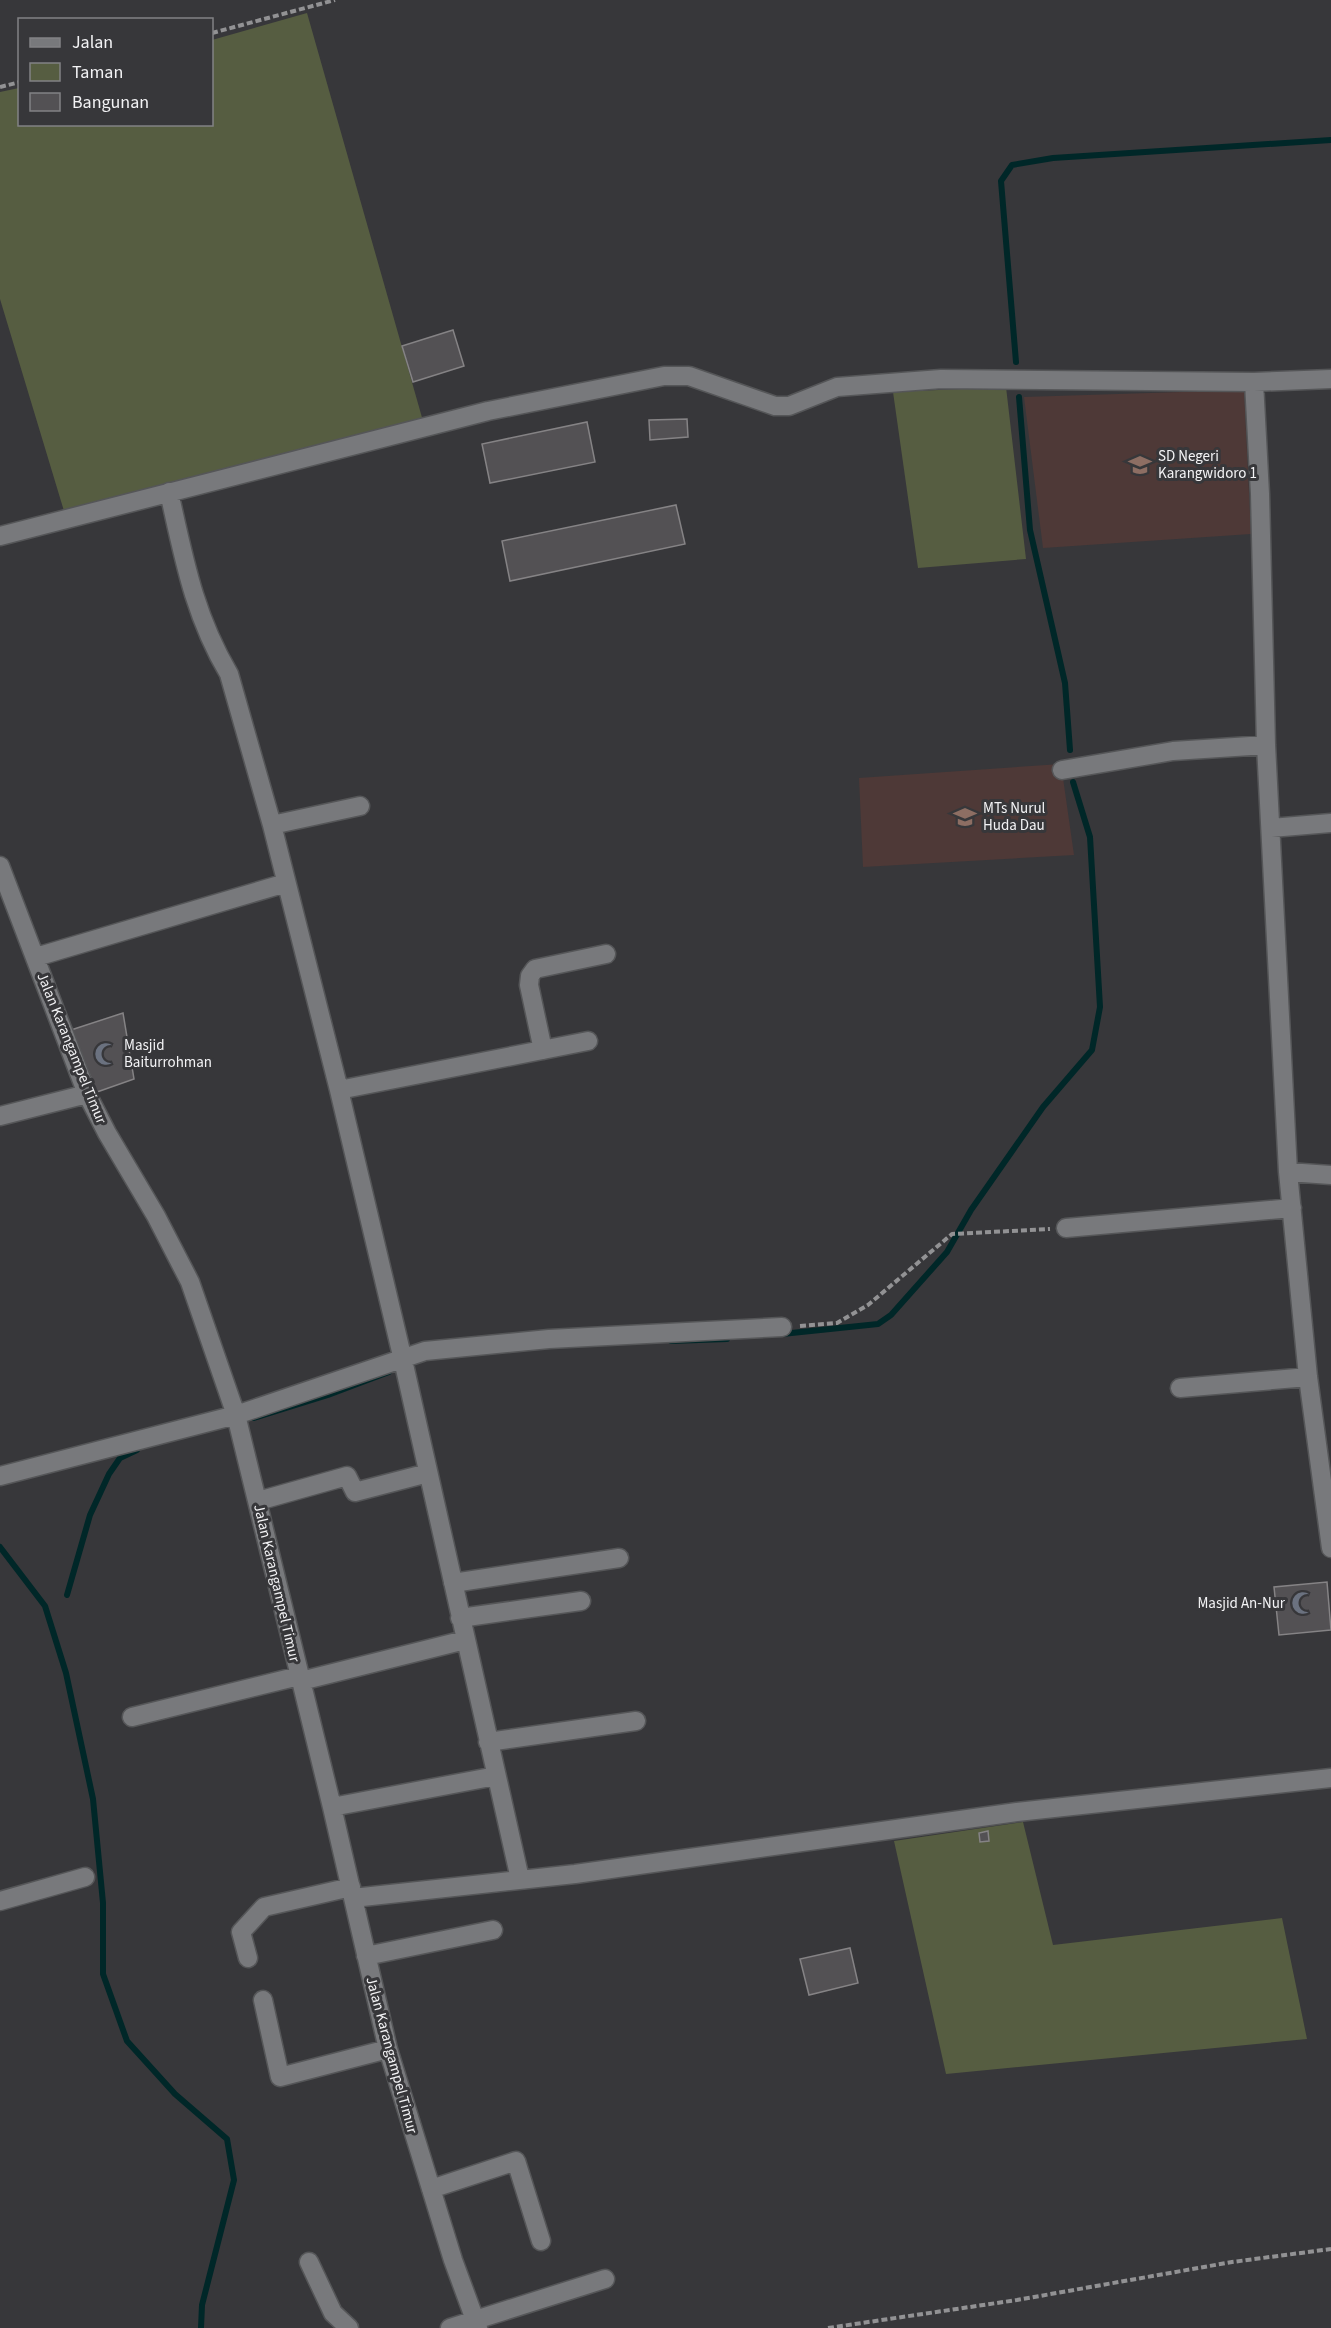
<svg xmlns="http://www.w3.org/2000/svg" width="1331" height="2328" font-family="'Source Sans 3',sans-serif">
	<rect width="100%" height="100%" fill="#37373a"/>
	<!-- education -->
	<path fill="#4e3937" d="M1244 390 1251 534 1043 548 1024 397Z
		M1061 764 1074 855 863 867 859 778Z"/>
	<!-- green -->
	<path fill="#565d41" d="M307 13 423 421 64 511 0 299V92L19 88 20 124H212V40Z
		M1006 387 1026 559 918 568 893 392Z
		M1023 1822 1053 1945 1282 1918 1307 2039 946 2074 894 1841Z"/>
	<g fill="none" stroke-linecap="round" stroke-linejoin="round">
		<!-- stream -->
		<path stroke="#002728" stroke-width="6" d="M1016 362 1001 181 1012 165 1053 158 1331 140
			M1019 397 1030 530 1065 683 1070 750
			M782 1334 878 1324 891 1315 947 1252 971 1210 1043 1107 1092 1050 1100 1007 1090 837 1073 782
			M671 1341 727 1339
			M254 1418 328 1395 389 1372
			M0 1547 45 1606 66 1673 93 1799 103 1903V1974L127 2041 175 2094 227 2139 234 2180 202 2305 201 2328
			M67 1595 90 1515 109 1474 120 1458 137 1450"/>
	</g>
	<!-- building -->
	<path fill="#535154" stroke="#858385" stroke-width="1.5" d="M453 330 464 366 413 382 402 346Z
		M687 419 688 437 650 440 649 420Z
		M587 422 595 462 490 483 482 444Z
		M676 505 685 544 510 581 502 541Z
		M123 1013 134 1079 97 1092 71 1030Z
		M1327 1582 1331 1630 1279 1635 1274 1587Z
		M988 1831 989 1841 980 1842 979 1833Z
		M850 1948 858 1983 809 1995 800 1959Z"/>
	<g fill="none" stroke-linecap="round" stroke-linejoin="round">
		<!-- minor casing -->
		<g stroke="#555658" stroke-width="21">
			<path id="minor" d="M1254 382 1260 494 1266 745 1288 1172 1308 1377 1331 1548
				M169 492C184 559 194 615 229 674L272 825 339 1090 403 1360 520 1879
				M0 536 488 411 664 376H689L775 406H789L837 387 941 379 1254 382 1331 379
				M1062 770 1173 751 1266 745
				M272 825 360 806
				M1271 828 1331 823
				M0 866 87 1094 107 1133 156 1216 190 1282 236 1415 332 1807 388 2049 453 2260 478 2328
				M36 957 286 883
				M543 1050 529 985 530 976 535 969 606 954
				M339 1090 588 1041
				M0 1116 87 1094
				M1288 1172 1331 1175
				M1066 1228 1292 1208
				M1180 1388 1308 1377
				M0 1476 236 1415 425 1351 549 1339 782 1327
				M258 1501 347 1476 355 1492 428 1473
				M453 1583 619 1558
				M460 1618 581 1601
				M301 1681 465 1640
				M132 1717 299 1676
				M488 1742 636 1721
				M332 1807 496 1776
				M353 1898 575 1874 1017 1812 1331 1778
				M0 1901 85 1877
				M366 1956 493 1930
				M248 1958 241 1932 264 1907 351 1887
				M263 2000 280 2077 388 2049
				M431 2189 516 2161 541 2241
				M309 2262 333 2313 349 2328
				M450 2328 605 2279"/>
		</g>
		<!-- path -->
		<path stroke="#929294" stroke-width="4" stroke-dasharray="6 3" stroke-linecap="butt" d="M212 33 335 0
			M0 87 20 82
			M800 1326 837 1323 868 1305 952 1234 1050 1229
			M828 2328 1017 2300 1232 2262 1331 2249"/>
		<!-- minor -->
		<use href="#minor" stroke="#78797c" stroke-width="18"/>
	</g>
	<!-- icons -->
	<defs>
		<g id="school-bare" transform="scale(1.8)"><path d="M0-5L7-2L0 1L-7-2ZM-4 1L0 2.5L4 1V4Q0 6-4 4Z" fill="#8d6e63" stroke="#37373a" stroke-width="2.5" paint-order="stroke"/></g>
		<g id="mosque-bare" transform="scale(1.8)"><path d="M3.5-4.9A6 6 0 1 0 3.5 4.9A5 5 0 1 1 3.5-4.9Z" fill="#6b7280" stroke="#37373a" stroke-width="2.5" paint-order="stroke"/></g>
	</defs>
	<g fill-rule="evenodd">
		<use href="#school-bare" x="1140" y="465"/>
		<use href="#school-bare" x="965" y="817"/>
		<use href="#mosque-bare" x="106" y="1054"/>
		<use href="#mosque-bare" x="1303" y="1603"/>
	</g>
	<g text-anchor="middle" stroke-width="6" stroke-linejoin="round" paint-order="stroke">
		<!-- poi labels -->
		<g font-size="15" fill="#f3f3f5" stroke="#37373a" text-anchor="start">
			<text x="1158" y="461">SD Negeri<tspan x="1158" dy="17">Karangwidoro 1</tspan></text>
			<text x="983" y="813">MTs Nurul<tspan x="983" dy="17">Huda Dau</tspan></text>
			<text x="124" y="1050">Masjid<tspan x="124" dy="17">Baiturrohman</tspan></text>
			<text x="1285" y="1608" text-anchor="end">Masjid An-Nur</text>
		</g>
		<!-- street labels -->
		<g font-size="15" fill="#f3f3f5" stroke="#37373a">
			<text transform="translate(72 1048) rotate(68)" y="5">Jalan Karangampel Timur</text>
			<text transform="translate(277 1583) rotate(77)" y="5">Jalan Karangampel Timur</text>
			<text transform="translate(392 2055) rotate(75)" y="5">Jalan Karangampel Timur</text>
		</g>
	</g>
	<!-- legend -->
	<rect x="18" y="18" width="195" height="108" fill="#37373a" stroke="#828285" stroke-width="1.5"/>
	<rect x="30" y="38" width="30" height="9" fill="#78797c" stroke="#828285" stroke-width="1.5"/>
	<text x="72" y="48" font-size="18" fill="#f3f3f5">Jalan</text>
	<rect x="30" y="63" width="30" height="18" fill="#565d41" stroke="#828285" stroke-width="1.5"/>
	<text x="72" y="78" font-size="18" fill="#f3f3f5">Taman</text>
	<rect x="30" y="93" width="30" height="18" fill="#535154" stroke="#828285" stroke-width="1.5"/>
	<text x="72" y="108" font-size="18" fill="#f3f3f5">Bangunan</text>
</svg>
